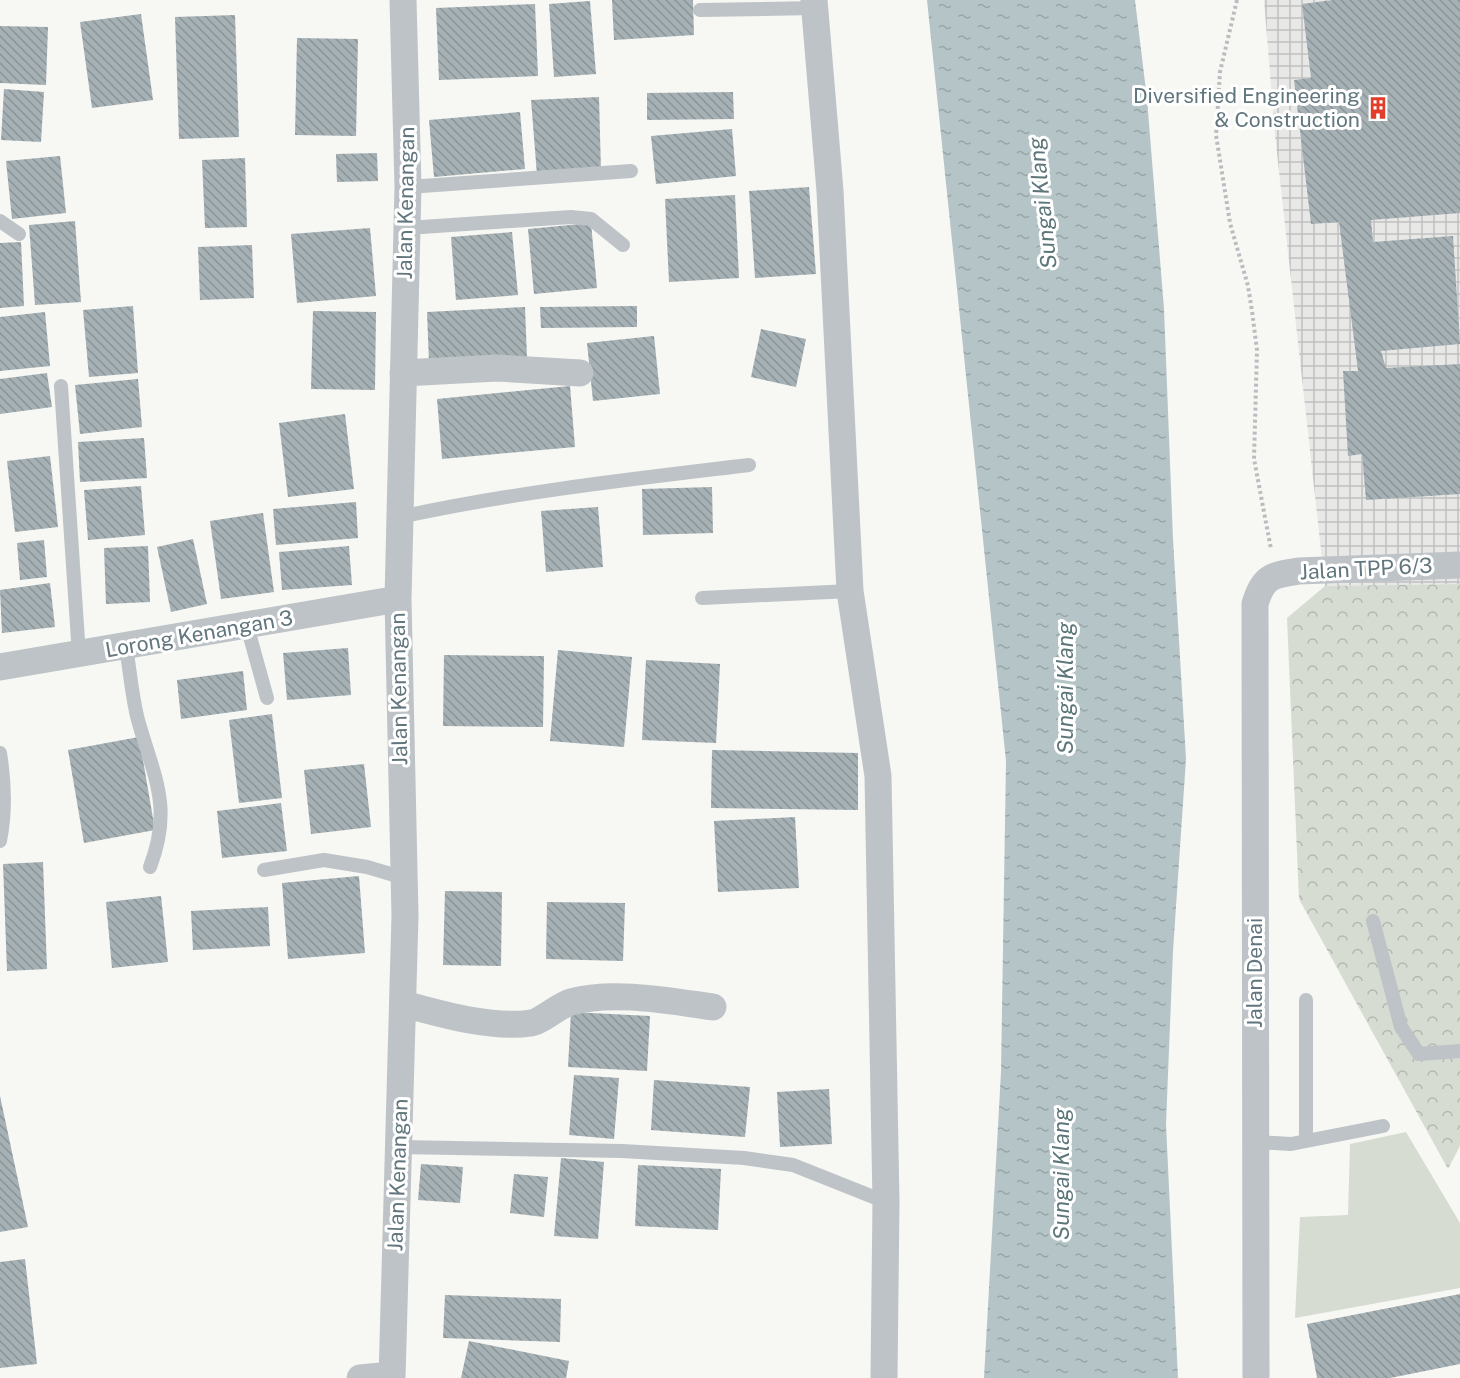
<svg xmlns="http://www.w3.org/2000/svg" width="1460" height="1378" font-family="'Public Sans',sans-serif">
	<defs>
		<pattern id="industrial-grid" width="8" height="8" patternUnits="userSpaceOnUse" patternTransform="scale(1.5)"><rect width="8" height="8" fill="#e8e8e7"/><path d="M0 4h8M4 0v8" fill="none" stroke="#bfc1c0"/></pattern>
		<pattern id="forest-crowns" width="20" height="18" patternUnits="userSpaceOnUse" patternTransform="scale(1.5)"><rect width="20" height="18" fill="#d7dcd3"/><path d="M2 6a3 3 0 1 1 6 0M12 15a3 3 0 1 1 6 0" fill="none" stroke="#b2b7b0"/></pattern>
		<pattern id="water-ripples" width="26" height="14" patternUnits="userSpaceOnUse" patternTransform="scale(1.5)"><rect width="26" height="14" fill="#b5c5c7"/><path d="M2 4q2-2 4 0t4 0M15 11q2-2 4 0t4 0" fill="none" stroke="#97a5a7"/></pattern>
		<pattern id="building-back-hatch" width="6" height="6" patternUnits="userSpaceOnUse" patternTransform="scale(1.5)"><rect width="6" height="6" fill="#a6b1b5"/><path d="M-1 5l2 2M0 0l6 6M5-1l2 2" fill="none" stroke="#8b9598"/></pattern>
	</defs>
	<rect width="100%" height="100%" fill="#f7f7f4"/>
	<!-- industrial -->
	<path fill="url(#industrial-grid)" d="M1264 0H1460V584L1325 586 1275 135Z"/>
	<!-- forest -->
	<path fill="url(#forest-crowns)" d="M1460 584V1146L1448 1169 1299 899 1287 618 1325 586Z"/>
	<!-- park -->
	<path fill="#d7dcd3" d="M1406 1132 1460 1223V1288L1295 1318 1300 1217 1348 1215 1350 1144Z"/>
	<!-- water -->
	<path fill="url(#water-ripples)" d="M927 0H1135L1147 99 1164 309 1173 539 1186 759 1173 951 1166 1124 1178 1378H984L1001 1072 1006 761Z"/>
	<!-- building -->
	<path fill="url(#building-back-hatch)" d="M612 0H693L694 35 614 40Z
		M1333 0H1460V213L1371 220 1373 242 1453 236 1460 344 1381 351 1386 368 1460 364V494L1366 500 1362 454 1348 456 1343 371H1358L1339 222 1311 224 1294 80 1311 78 1302 4Z
		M590 1 596 74 554 77 549 4Z
		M535 4 538 76 439 80 436 8Z
		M141 14 153 100 92 108 80 22Z
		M235 15 239 137 179 139 175 17Z
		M0 26 48 27 46 85 0 83Z
		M297 38 358 39 356 136 295 135Z
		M4 89 44 92 41 142 1 140Z
		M733 92 734 119 647 120V93Z
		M599 97 601 172 537 175 531 100Z
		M520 112 525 169 434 177 429 120Z
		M732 129 736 176 656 184 651 136Z
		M377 153 378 181 337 182 336 154Z
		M60 156 66 213 12 219 6 161Z
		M245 158 247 227 205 228 202 160Z
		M809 187 816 274 755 278 749 191Z
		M735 195 739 278 669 282 665 199Z
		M75 221 81 302 35 305 29 225Z
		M591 223 597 288 534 294 528 229Z
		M370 228 376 296 297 303 291 234Z
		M512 232 518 295 456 300 451 237Z
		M21 242 24 306 0 308V243Z
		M252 245 254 298 200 300 198 247Z
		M133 306 138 373 89 377 83 310Z
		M637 306V327L541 328 540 307Z
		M525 307 527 358 429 363 427 312Z
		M313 311 376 312 375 390 311 389Z
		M45 312 50 366 0 371V317Z
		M761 329 806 339 796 387 751 377Z
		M654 336 660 394 593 401 587 343Z
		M47 373 52 407 0 414V379Z
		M138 379 142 427 80 434 75 385Z
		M570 386 575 447 442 459 437 399Z
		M345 414 354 489 288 497 279 423Z
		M144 438 147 478 80 482 78 442Z
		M50 456 58 527 15 532 7 461Z
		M141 486 145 535 88 540 84 490Z
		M712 487 713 533 643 535 642 489Z
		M356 502 358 538 276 545 273 509Z
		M598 507 603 567 546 572 541 511Z
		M263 513 274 592 221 599 210 521Z
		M193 539 207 604 171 612 157 547Z
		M44 540 47 577 20 580 17 543Z
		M148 546 150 602 106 604 104 548Z
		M349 546 352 585 282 590 279 552Z
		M50 583 55 627 2 633 0 590Z
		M348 648 351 695 287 700 283 653Z
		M558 650 632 657 624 747 550 741Z
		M444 655 544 656 543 727 443 726Z
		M646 660 720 664 716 743 642 740Z
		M243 671 247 710 181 719 177 680Z
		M272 714 282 798 239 803 229 720Z
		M139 737 155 830 84 843 68 750Z
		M712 750 858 753V810L711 808Z
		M364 764 371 827 311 834 304 770Z
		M281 803 287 851 222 858 217 811Z
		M795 817 799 888 718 892 714 821Z
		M43 862 47 969 7 971 3 864Z
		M359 876 365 953 288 959 282 883Z
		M445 891 502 892 501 966 443 965Z
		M161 896 168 962 112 968 106 902Z
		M547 902 625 903 623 961 546 959Z
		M268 907 270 946 193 950 191 911Z
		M571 1012 650 1016 647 1071 568 1067Z
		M574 1075 619 1078 614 1139 569 1135Z
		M654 1080 750 1087 745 1137 651 1130Z
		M829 1089 832 1144 780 1147 777 1092Z
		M0 1096 28 1227 0 1232Z
		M561 1158 604 1162 598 1239 554 1236Z
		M421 1164 463 1167 460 1203 418 1200Z
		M638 1165 721 1169 718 1230 635 1226Z
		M514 1174 548 1177 544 1217 510 1213Z
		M25 1259 37 1364 0 1368V1262Z
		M1460 1294V1364L1390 1378H1317L1307 1324Z
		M445 1295 561 1299 560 1342 443 1338Z
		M469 1341 569 1361 566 1378H461Z"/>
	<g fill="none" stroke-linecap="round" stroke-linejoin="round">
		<!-- path -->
		<path stroke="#babdbf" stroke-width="4" stroke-dasharray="3 3" stroke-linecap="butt" d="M1237 0 1220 72 1216 135 1230 223 1248 286 1252 311 1257 350 1254 459 1271 549"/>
		<!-- service -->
		<path stroke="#bdc3c6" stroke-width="14" d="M700 10 815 8
			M408 187 631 171
			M0 221 19 234
			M407 228 571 217 591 219 623 245
			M61 386 79 655
			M400 517C515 492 633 479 749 465
			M702 598 850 591
			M247 626 267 698
			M126 647C130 671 132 697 138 720 154 777 173 807 150 867
			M0 753C5 784 6 811 0 841
			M264 870 324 860 367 867 404 878
			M1373 921 1401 1027 1419 1054 1460 1051
			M1306 1141V1000
			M1256 1142 1291 1144 1383 1126
			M398 1147 622 1151 744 1158 793 1165 886 1202"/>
		<!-- minor -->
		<path stroke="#bdc3c6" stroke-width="27" d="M814 0 830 191 850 591 878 776 886 1202 884 1378
			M403 373 497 368 580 373
			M0 667 398 599
			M404 1004C441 1014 492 1029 531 1023 540 1022 558 1006 571 1002 612 990 670 1001 713 1007
			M360 1378 392 1375
			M392 1378 405 916 398 599 408 187 403 0
			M1256 1378 1255 604C1263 576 1272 575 1299 571L1460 565"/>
	</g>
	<!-- icons -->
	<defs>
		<g id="building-bare" transform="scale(1.8)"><path d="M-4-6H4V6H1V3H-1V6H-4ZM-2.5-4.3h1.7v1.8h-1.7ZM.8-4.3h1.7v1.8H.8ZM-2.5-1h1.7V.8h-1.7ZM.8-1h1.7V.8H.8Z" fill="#e13d2a" stroke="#fff" stroke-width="2.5" paint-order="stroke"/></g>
	</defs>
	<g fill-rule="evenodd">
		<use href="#building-bare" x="1378" y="108"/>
	</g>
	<g text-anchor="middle" stroke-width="6" stroke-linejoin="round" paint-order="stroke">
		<!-- poi labels -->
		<g font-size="21" fill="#62767e" stroke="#fff" text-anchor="end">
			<text x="1360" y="103">Diversified Engineering<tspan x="1360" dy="24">&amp; Construction</tspan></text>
		</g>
		<!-- street labels -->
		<g font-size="21" fill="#62767e" stroke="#fff">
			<text transform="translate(406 203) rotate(-89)" y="7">Jalan Kenangan</text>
			<text transform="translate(1366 569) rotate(-3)" y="7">Jalan TPP 6/3</text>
			<text transform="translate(199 634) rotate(-10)" y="7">Lorong Kenangan 3</text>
			<text transform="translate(399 689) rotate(-91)" y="7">Jalan Kenangan</text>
			<text transform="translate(1255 973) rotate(-90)" y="7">Jalan Denai</text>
			<text transform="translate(398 1175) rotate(-88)" y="7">Jalan Kenangan</text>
		</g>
		<!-- water labels -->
		<g font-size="22" font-style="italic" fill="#5d7679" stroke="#fff">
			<text transform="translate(1042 203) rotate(-96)" y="8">Sungai Klang</text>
			<text transform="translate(1065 688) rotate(-90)" y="8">Sungai Klang</text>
			<text transform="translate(1061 1174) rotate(-90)" y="8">Sungai Klang</text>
		</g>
	</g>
</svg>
